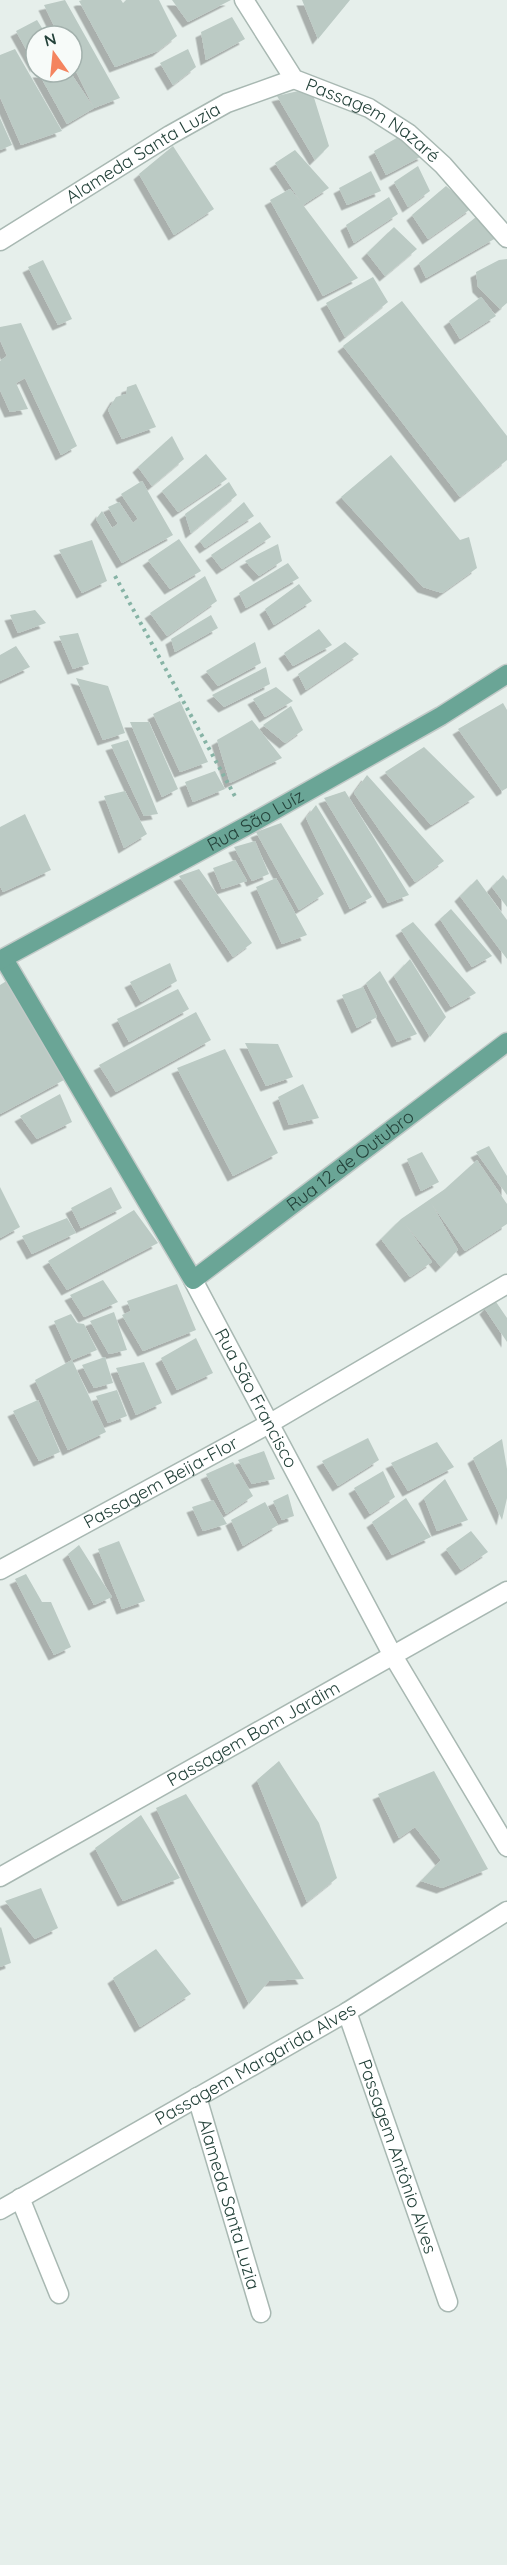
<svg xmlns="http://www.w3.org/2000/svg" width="507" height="2565" font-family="Quicksand,sans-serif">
	<defs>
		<filter id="shadow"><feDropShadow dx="-5.5" dy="5.5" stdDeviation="0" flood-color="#0004"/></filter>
	</defs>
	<rect width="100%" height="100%" fill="#e6efeb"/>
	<!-- building -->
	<path fill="#bbcac4" filter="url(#shadow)" d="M65 0 120 98 94 108 67 124 38 72H70L94 108 72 63V36H59L44 5Z
		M82 0H121L123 3 126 0H159L177 36 158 51 115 67 79 1Z
		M172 0H231L188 22Z
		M302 0H350L318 39Z
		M232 17 245 39 206 60 201 32Z
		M37 20 47 36H36V67L16 31Z
		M15 49 62 131 21 145 0 97V55Z
		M188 49 196 67 173 85 160 63Z
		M311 88 329 146 315 160 277 96Z
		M0 118 12 145 0 150Z
		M400 136 424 155 386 175 374 151Z
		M173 146 214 209 174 235 139 174Z
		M295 150 329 188 303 205 358 278 323 296 270 200 290 189 301 202 275 163Z
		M418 166 430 191 408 207 394 182Z
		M371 171 381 191 347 205 339 188Z
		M446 186 472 208 428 239 412 215Z
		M389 197 398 214 354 243 346 225Z
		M476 217 496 238 426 278 419 263Z
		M394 227 417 249 385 276 367 253Z
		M507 259V303L500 309 478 287 476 272 499 260Z
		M43 260 72 319 58 325 28 267Z
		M373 277 388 302 345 337 326 303Z
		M481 297 496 316 460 339 449 321Z
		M402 301 507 436V460L460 497 343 346Z
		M21 323 77 446 61 455 25 378 16 383 28 409 10 412 0 390V361L7 356 0 340V327Z
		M136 384 156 427 122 439 108 410 116 397 126 394 127 387Z
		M172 436 184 459 152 486 138 467Z
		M206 454 227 479 178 512 162 491Z
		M391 455 460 540 469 537 477 568 442 593 423 587 341 497Z
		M142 481 173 535 122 563 96 519 102 511 112 528 118 524 108 507 119 502 133 523 138 519 121 494Z
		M229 482 237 495 191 533 185 514Z
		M244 502 254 516 205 548 200 541Z
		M260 522 271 537 222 569 211 555Z
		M179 539 201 571 170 589 148 560Z
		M92 540 107 581 82 593 59 550Z
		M278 544 282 561 259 576 245 561Z
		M288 563 299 578 246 608 239 593Z
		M205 576 217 601 167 636 150 613Z
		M299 584 312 601 274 625 265 609Z
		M35 610 46 623 18 633 10 615Z
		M211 615 218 628 175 652 171 639Z
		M319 629 332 645 293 666 284 653Z
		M78 633 89 664 73 669 59 636Z
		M255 642 261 663 218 686 206 671Z
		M345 642 359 654 306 690 298 674Z
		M16 646 30 667 0 681V655Z
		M266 667 270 684 224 707 212 695Z
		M76 678 108 686 125 733 103 740Z
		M276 687 293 701 265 717 253 699Z
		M180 701 208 762 180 772 153 714Z
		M503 703 507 710V788L502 791 458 729Z
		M291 706 303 730 285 743 263 725Z
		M252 720 282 758 230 783 217 740Z
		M130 722H149L178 789 162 797Z
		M128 740 158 814 144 816 111 745Z
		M424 747 475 797 431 825 385 772Z
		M215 771 225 789 193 802 185 782Z
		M367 775 444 861 415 882 354 793Z
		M125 791 147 834 124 848 104 796Z
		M345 791 409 895 388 903 324 798Z
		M316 805 372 897 350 909 306 818Z
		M25 814 51 870 3 892 0 886V827Z
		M281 823 324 894 299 910 256 832Z
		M255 841 269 874 252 881 234 847Z
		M235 860 247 881 222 889 213 868Z
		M199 869 252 943 233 957 179 876Z
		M503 875 507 880V907L492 887Z
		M276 878 307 935 282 944 256 887Z
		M477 879 507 920V959L460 896Z
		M451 909 492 956 472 967 440 919Z
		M413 922 476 993 451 1007 401 930Z
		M410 959 446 1017 430 1037 394 976Z
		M170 963 177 981 141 1002 130 982Z
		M380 971 417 1034 397 1042 366 983Z
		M8 980 64 1080 0 1114V985Z
		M363 987 377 1017 357 1028 342 995Z
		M178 989 189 1009 129 1042 117 1019Z
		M196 1012 211 1040 116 1092 99 1065Z
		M245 1043 278 1044 293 1077 266 1086Z
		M225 1049 278 1153 233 1176 177 1068Z
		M303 1084 319 1118 289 1125 278 1097Z
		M60 1094 72 1122 37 1139 20 1116Z
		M489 1146 507 1176V1195L476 1152Z
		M422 1152 439 1182 421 1191 407 1159Z
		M477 1160 507 1204V1224L465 1251 431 1203 458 1250 441 1267 405 1224 432 1262 410 1277 381 1239 401 1219 445 1189Z
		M0 1187 20 1227 0 1238Z
		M111 1187 122 1208 81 1228 71 1208Z
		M134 1210 158 1243 67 1290 48 1261Z
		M67 1218 76 1233 32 1254 22 1236Z
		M103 1280 118 1302 84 1317 70 1295Z
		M177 1284 196 1330 143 1351 122 1315 131 1311 127 1301Z
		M494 1299 507 1318V1342L485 1309Z
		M114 1312 127 1350 109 1354 90 1321Z
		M71 1314 77 1323 84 1324 97 1350 72 1360 54 1321Z
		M196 1338 213 1373 177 1390 161 1358Z
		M105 1357 113 1383 94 1388 82 1365Z
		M72 1360 106 1432 68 1450 35 1380Z
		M144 1362 162 1403 136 1415 116 1368Z
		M117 1390 127 1416 108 1423 96 1396Z
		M38 1400 60 1452 39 1461 13 1411Z
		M368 1438 379 1460 338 1486 322 1461Z
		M502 1439 507 1469V1498L502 1520 473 1458Z
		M437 1442 454 1467 408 1491 391 1463Z
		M264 1451 275 1479 252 1484 238 1460Z
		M233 1462 253 1496 226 1514 206 1474Z
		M383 1471 395 1497 370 1514 354 1488Z
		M445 1479 468 1520 437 1531 424 1498Z
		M288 1494 294 1516 282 1520 273 1501Z
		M406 1498 431 1537 392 1555 372 1522Z
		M213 1500 227 1524 203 1531 192 1507Z
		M265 1502 278 1525 243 1546 231 1520Z
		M471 1531 488 1552 461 1570 446 1549Z
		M119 1541 145 1601 122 1609 98 1549Z
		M79 1545 112 1597 94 1605 68 1554Z
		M26 1574 42 1602H51L71 1647 54 1655 15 1579Z
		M279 1761 319 1823 337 1878 307 1902 257 1780Z
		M434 1771 488 1869 442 1888 421 1881 441 1860 415 1827 399 1838 378 1794Z
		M186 1794 304 1979 269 1981 249 2004 156 1808Z
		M141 1815 180 1878 123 1901 95 1848Z
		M41 1888 58 1928 35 1939 5 1901Z
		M1 1927 11 1963 0 1967V1928Z
		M156 1949 191 1994 140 2027 113 1978Z"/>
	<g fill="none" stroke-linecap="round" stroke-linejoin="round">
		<!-- minor casing -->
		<g stroke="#a8b8b2" stroke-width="21">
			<g id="minor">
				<path id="s1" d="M244 0 294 79 369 108 408 133 443 165 507 238"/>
				<path id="s2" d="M0 241 170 135 227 103 294 79"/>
				<path id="s3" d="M193 1280 392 1654 507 1847"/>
				<path id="s4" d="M0 1570 267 1425 507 1284"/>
				<path id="s5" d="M0 1877 507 1591"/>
				<path id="s6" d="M347 2012 448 2302"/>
				<path id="s7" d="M197 2097 261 2313"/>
				<path d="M20 2198 59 2294"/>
				<path id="s8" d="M0 2210 347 2012 507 1911"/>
			</g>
		</g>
		<!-- major casing -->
		<g stroke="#c2cac8" stroke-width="21">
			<g id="major">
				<path id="s9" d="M4 959 193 1280 507 1042"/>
				<path id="s10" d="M0 960 250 824 441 716 507 674"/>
			</g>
		</g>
		<!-- path -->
		<path stroke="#86b3a5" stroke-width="4" stroke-dasharray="3 4.5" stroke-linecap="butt" d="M115 576 237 800"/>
		<!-- minor -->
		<use href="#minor" stroke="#fff" stroke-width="18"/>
		<!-- major -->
		<use href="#major" stroke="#6aa596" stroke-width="18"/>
	</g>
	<g text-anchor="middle" stroke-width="4.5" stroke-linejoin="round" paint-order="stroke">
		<!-- street labels -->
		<g font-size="18" fill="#24423a" stroke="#f7fbf9">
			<text dy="6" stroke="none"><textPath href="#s1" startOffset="183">Passagem Nazaré</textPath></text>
			<text dy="6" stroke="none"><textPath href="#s2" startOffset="168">Alameda Santa Luzia</textPath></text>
			<text dy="6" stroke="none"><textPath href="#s10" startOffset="291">Rua São Luíz</textPath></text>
			<text dy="6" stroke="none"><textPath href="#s9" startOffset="570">Rua 12 de Outubro</textPath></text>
			<text dy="6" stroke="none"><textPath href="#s3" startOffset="134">Rua São Francisco</textPath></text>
			<text dy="6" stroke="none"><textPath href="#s4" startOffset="183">Passagem Beija-Flor</textPath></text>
			<text dy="6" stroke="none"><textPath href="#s5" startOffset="291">Passagem Bom Jardim</textPath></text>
			<text dy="6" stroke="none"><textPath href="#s8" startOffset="294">Passagem Margarida Alves</textPath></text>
			<text dy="6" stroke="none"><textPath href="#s6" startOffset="153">Passagem Antônio Alves</textPath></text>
			<text dy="6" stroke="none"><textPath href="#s7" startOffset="112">Alameda Santa Luzia</textPath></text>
		</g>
	</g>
	<!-- north arrow -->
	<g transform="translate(54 54) rotate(345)"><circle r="28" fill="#f7fbf9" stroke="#a3b1ad" stroke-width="1.5"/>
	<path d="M0-4.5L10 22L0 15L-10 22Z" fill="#f4845f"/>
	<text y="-9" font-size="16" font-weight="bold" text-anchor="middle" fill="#24423a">N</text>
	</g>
</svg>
